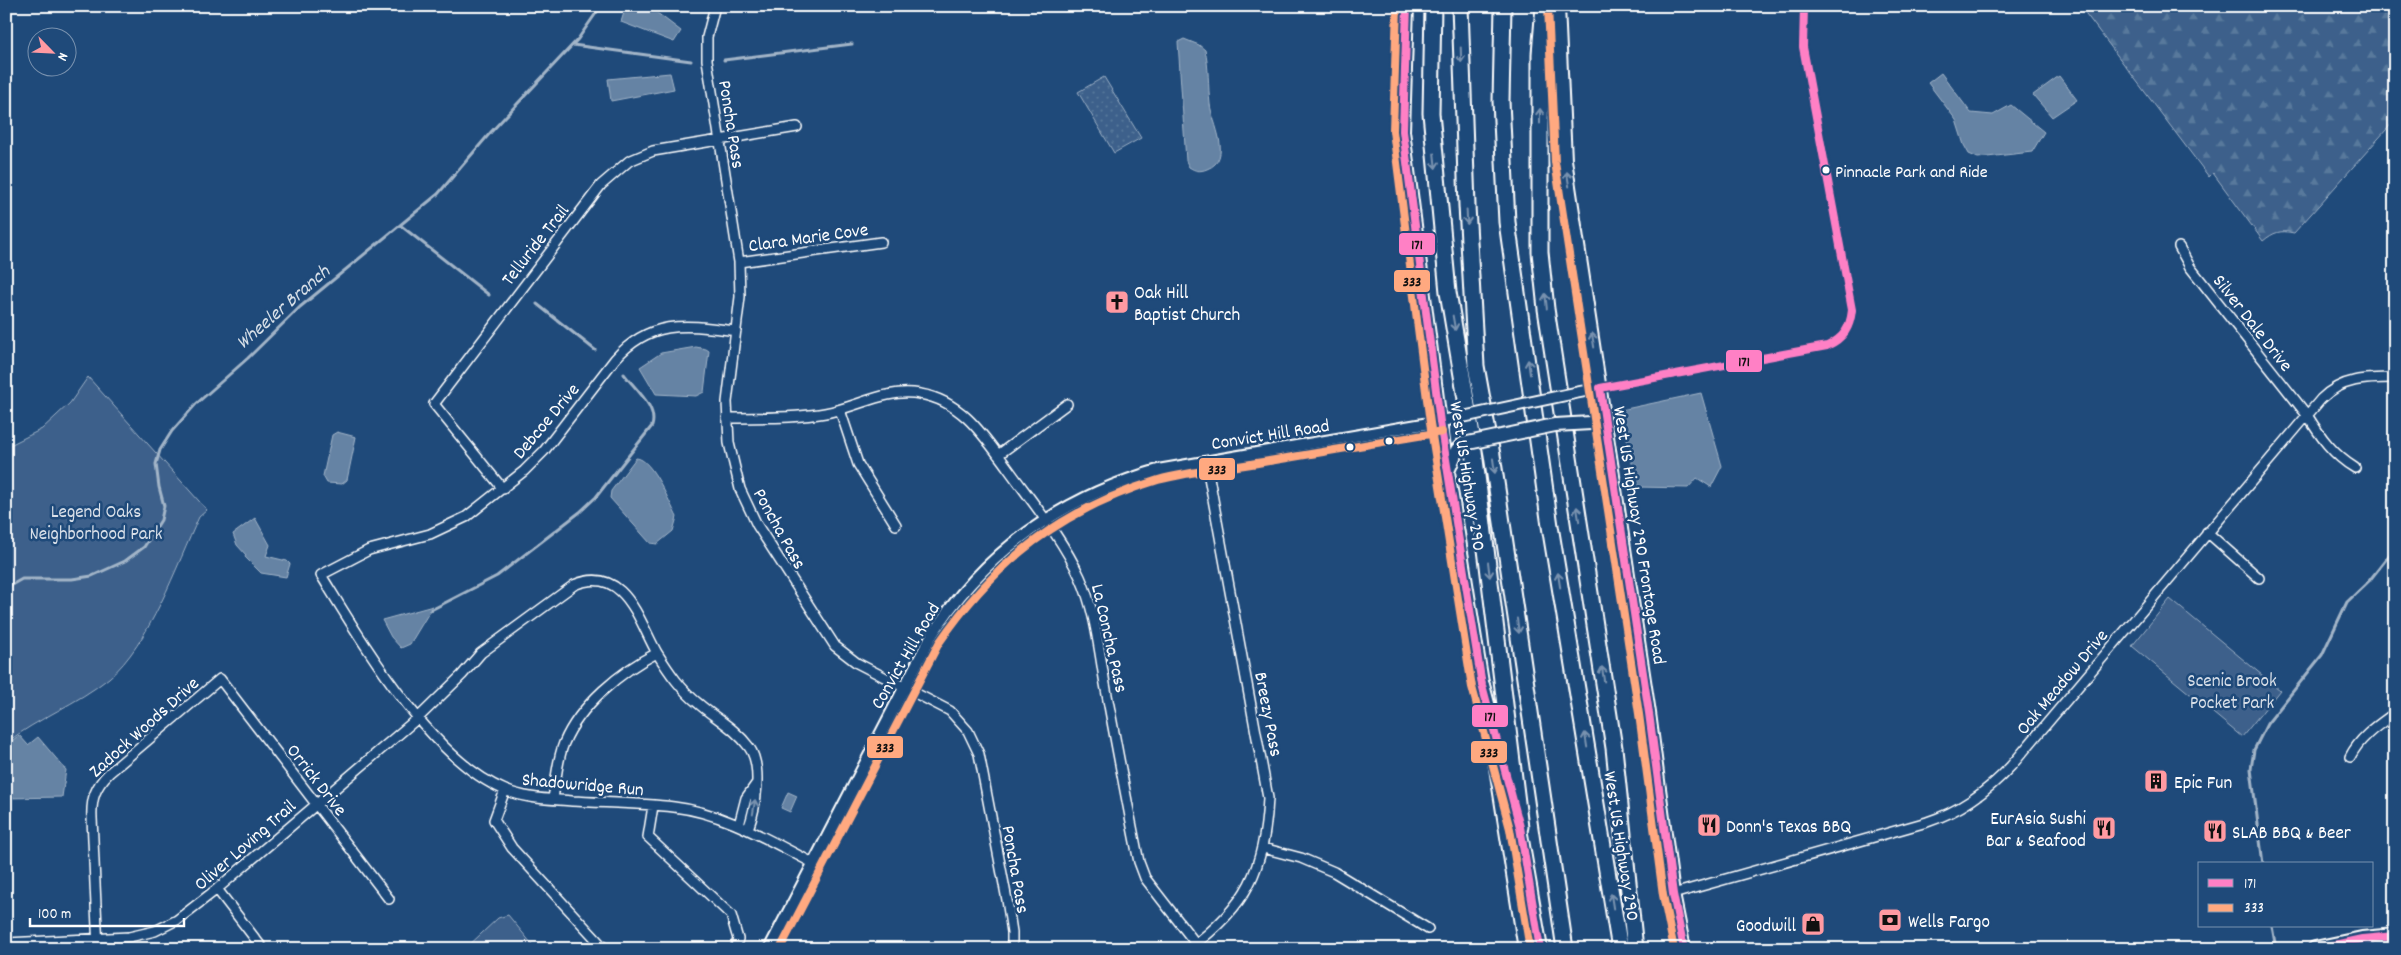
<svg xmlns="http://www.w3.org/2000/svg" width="2401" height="955" font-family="Dekko,sans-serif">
	<defs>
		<pattern id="grass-dots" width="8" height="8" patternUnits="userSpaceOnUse" patternTransform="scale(1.25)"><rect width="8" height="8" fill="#3c618b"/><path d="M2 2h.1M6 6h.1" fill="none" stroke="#59799c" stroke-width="1.8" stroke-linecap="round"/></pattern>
		<pattern id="forest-firs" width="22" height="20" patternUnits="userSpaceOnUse" patternTransform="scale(1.25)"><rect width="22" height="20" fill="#3c618b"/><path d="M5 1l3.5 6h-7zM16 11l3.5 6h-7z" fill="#59799c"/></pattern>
	</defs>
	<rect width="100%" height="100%" fill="#1f4a7a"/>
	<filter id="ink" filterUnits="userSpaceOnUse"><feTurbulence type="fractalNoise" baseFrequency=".02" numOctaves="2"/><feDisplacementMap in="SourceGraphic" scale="10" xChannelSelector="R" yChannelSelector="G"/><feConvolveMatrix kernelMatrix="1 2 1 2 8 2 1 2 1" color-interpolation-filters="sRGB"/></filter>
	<g filter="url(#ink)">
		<!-- grass -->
		<path fill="url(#grass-dots)" stroke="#9eb0c5" d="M1104 77 1141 138 1114 153 1078 92Z"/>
		<!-- forest -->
		<path fill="url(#forest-firs)" stroke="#9eb0c5" d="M2080 6H2395V120L2294 233C2280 230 2274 232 2263 241L2213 173 2209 177Z"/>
		<!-- park -->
		<path fill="#3c618b" stroke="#9eb0c5" d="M88 377 207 510 199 517C177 565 149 645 109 678 77 704 38 718 6 743V447L42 429 70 403Z
			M2170 599 2280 690 2242 737 2132 646Z
			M508 915 536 949H465L498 918Z"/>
		<!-- water -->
		<path fill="#6583a4" stroke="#a3b5c8" d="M626 6H648L681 31 674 42 621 22Z
			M1184 39 1199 45 1205 50C1209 67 1208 86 1210 104 1212 123 1234 159 1207 169 1200 172 1195 171 1189 167L1186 161 1178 42Z
			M670 73 674 89 611 101 608 79Z
			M1941 73 1971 113 1993 115 2011 105 2044 132 2032 152 1978 158 1969 154 1964 145 1956 120 1928 83Z
			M2059 76 2077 100 2052 117 2033 95Z
			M696 347 706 349 709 351 704 392 696 396 656 394 640 367 661 353Z
			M1701 393 1722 466 1711 487 1697 478 1688 488 1637 487 1621 410Z
			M337 432 356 437 347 480 342 484 327 483 323 476 332 435Z
			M636 458C652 458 670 504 677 517L673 531 657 544 650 543 610 498 611 491Z
			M255 518 270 545 266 556 287 561 290 564 286 577 261 573 245 557 246 555 237 545 233 534Z
			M433 606 410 644 401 648 391 637 382 620Z
			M19 735 28 745 38 737 66 770 62 797 8 798 6 792V746Z
			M788 792 797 796 790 812 781 808Z"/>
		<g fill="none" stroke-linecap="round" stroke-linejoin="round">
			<!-- stream -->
			<path stroke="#a3b5c8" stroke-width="3" d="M573 45 691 61
				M724 60 852 44
				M400 225 489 295
				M537 304 595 350
				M6 588 22 579H72L92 576 125 561 144 547 161 520 164 506 159 487 156 464 160 450 172 431 196 404 248 358 300 307 438 194 491 132 578 39 601 6
				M431 610 497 576 580 512 596 497 652 426C658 407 635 389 624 374
				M2263 864 2251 769 2254 750 2267 724 2322 655 2347 602 2369 581 2395 548
				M2272 926 2276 949"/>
			<!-- minor casing -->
			<g stroke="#fff" stroke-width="12">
				<path id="minor" d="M715 6 707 37V60L739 262 740 297 727 402 729 443 740 489 757 525 835 646 857 663 950 711 968 731 979 754 1007 900 1012 932V949
					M2179 247 2190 267 2307 415C2320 436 2333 455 2355 468
					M739 262 881 242
					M736 331C688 325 651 318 615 359L544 451 524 471 466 517 430 534 369 550 321 575C362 641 431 760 505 790 526 799 550 799 572 801 606 803 640 803 674 807 725 813 768 840 813 863
					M840 410 858 464 896 525
					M727 418C759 417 793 419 825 413 858 407 886 388 920 394 962 401 984 436 1007 467 1032 502 1062 538 1080 577 1095 610 1099 649 1105 684 1116 743 1127 803 1139 862L1145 878 1200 949
					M998 455 1067 404
					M503 489 434 404 601 185 629 161 653 151 797 127
					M2207 532 2259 578
					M2350 757C2360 737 2377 726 2395 713
					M505 790 494 820 512 848 605 949
					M553 799C556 781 557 760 564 743 580 705 621 671 657 653 669 672 681 690 699 704 715 718 736 729 749 747 763 766 756 808 748 829
					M653 806 648 837 731 915 738 939 735 949
					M739 825 746 798 756 784
					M1263 848 1301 858 1334 872 1428 929
					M217 889 263 949
					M1673 894 1927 822C1961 811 1987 792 2011 766L2321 399C2342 378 2366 378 2395 378
					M6 943 129 937 155 931 177 920 217 889 419 717 462 675 481 653 574 585C624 564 638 619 657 653
					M98 949 92 818C91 799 95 787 109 773L220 679 389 899
					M1189 949C1247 906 1265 869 1268 798L1206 461"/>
			</g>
			<!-- tertiary casing -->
			<g stroke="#fff" stroke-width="14">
				<path id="tertiary" d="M1575 393 1600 388
					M769 949 930 638C983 552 1063 497 1158 470L1458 418"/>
			</g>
			<!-- secondary casing -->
			<g stroke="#fff" stroke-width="16">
				<path id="secondary" d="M1407 6 1403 131 1440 422 1484 695
					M1558 6 1565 160 1649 713 1673 894 1684 949
					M1449 469 1457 450 1463 444
					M1491 737 1525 949"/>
			</g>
			<!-- primary casing -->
			<g stroke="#fff" stroke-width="18">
				<path id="primary" d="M1482 685 1511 794
					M1517 817 1540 949
					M2315 949 2362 939 2395 936"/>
			</g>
			<!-- motorway casing -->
			<g stroke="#fff" stroke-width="19">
				<path id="motorway" d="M1433 6 1431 113 1448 292 1472 435 1520 827
					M1460 6 1467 206 1476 366 1492 455 1565 949
					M1503 6 1501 101 1507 222 1550 526 1620 949
					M1544 6 1540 54V252L1546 309 1614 748 1635 949"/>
			</g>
			<!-- minor -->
			<use href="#minor" stroke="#1f4a7a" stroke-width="9"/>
			<!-- tertiary -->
			<use href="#tertiary" stroke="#1f4a7a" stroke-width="10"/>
			<!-- secondary -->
			<use href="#secondary" stroke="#1f4a7a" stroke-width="12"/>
			<!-- primary -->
			<use href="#primary" stroke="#1f4a7a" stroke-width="14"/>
			<!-- motorway -->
			<use href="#motorway" stroke="#1f4a7a" stroke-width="15"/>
			<!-- tertiary-bridge casing -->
			<g stroke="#fff" stroke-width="14" stroke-linecap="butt">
				<path id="tertiary-bridge" d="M1458 418 1575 393"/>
			</g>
			<!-- secondary-bridge casing -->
			<g stroke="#fff" stroke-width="16" stroke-linecap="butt">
				<path id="secondary-bridge" d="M1463 444 1555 425 1591 423"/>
			</g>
			<!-- tertiary-bridge -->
			<use href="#tertiary-bridge" stroke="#1f4a7a" stroke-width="10"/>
			<!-- secondary-bridge -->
			<use href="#secondary-bridge" stroke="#1f4a7a" stroke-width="12"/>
			<!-- bus-1 casing -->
			<g stroke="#1f4a7a" stroke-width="11">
				<path id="bus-1" d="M1407 6 1403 131 1440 422 1482 685 1520 827 1540 949
					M1600 388 1827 346C1844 338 1850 328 1852 310L1803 47 1804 6
					M1600 388 1649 713 1673 894 1684 949
					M2316 949 2362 939 2395 936"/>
			</g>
			<!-- bus-2 casing -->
			<g stroke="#1f4a7a" stroke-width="11">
				<path id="bus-2" d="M1397 6 1393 131 1430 423 1472 687 1510 829 1530 949
					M1548 6 1555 162 1639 714 1663 895 1674 949
					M780 949 939 643C995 561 1062 509 1158 480 1192 471 1229 468 1263 462 1322 452 1382 442 1442 432"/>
			</g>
			<!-- bus-1 -->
			<use href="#bus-1" stroke="#ff80c5" stroke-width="8"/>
			<!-- bus-2 -->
			<use href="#bus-2" stroke="#ffa980" stroke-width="8"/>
		</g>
		<!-- one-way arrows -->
		<defs><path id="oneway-shaft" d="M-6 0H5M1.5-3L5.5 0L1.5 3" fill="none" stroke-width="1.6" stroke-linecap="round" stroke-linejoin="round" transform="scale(1.25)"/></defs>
		<g stroke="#7992af">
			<use href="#oneway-shaft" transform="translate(1461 55) rotate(88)"/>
			<use href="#oneway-shaft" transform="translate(1540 116) rotate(-90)"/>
			<use href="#oneway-shaft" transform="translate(1435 161) rotate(84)"/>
			<use href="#oneway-shaft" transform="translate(1568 179) rotate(-99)"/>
			<use href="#oneway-shaft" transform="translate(1467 217) rotate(87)"/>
			<use href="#oneway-shaft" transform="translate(1546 301) rotate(-96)"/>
			<use href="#oneway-shaft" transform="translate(1454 323) rotate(80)"/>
			<use href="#oneway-shaft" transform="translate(1593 340) rotate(-99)"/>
			<use href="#oneway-shaft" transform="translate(1529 367) rotate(-98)"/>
			<use href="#oneway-shaft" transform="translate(1494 466) rotate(82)"/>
			<use href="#oneway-shaft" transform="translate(1578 514) rotate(-99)"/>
			<use href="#oneway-shaft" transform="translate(1489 570) rotate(83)"/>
			<use href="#oneway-shaft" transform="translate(1559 580) rotate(-99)"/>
			<use href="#oneway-shaft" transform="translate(1518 626) rotate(82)"/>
			<use href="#oneway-shaft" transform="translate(1603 674) rotate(-99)"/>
			<use href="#oneway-shaft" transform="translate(1586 740) rotate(-99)"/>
			<use href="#oneway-shaft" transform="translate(754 807) rotate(-81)"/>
			<use href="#oneway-shaft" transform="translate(1612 901) rotate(-99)"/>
		</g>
	</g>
	<!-- icons -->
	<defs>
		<g id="church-square" transform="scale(1.25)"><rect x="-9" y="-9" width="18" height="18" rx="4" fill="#ff9aa2" stroke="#1f4a7a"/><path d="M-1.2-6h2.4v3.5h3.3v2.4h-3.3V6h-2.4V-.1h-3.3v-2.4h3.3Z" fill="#111"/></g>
		<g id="building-square" transform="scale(1.25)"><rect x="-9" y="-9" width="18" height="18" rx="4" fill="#ff9aa2" stroke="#1f4a7a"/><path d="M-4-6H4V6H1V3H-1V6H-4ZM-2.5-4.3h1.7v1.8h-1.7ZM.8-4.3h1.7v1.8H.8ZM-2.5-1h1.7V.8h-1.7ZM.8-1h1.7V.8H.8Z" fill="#111"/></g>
		<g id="restaurant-square" transform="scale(1.25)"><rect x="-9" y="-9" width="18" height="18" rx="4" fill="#ff9aa2" stroke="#1f4a7a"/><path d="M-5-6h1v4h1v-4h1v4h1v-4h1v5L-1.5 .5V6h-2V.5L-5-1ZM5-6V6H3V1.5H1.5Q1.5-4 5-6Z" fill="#111"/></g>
		<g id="bank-square" transform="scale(1.25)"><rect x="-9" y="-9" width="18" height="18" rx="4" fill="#ff9aa2" stroke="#1f4a7a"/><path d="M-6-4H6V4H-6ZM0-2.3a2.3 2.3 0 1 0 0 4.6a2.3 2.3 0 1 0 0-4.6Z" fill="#111"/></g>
		<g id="shop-square" transform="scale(1.25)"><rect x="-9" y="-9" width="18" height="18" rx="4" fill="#ff9aa2" stroke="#1f4a7a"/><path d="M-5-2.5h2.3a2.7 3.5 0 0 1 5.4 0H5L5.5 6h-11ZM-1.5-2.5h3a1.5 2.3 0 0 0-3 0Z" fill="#111"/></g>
	</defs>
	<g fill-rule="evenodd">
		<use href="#church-square" x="1117" y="302"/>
		<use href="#building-square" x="2156" y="781"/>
		<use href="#restaurant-square" x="1709" y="825"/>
		<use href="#restaurant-square" x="2104" y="828"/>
		<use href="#restaurant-square" x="2215" y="831"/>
		<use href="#bank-square" x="1890" y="920"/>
		<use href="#shop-square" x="1813" y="924"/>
	</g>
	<!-- markers -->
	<g fill="#fff" stroke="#1f4a7a" stroke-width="2">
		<circle cx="1826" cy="170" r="4.5"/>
		<circle cx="1389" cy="441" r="4.5"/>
		<circle cx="1350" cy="447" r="4.5"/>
	</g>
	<g text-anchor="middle" stroke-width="5" stroke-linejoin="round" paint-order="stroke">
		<!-- bus labels -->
		<g font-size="18" fill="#fff" stroke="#1f4a7a" text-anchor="start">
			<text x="1835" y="177">Pinnacle Park and Ride</text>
		</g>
		<!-- street labels -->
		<g font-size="19" fill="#fff" stroke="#1f4a7a">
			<text transform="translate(733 124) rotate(81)" y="7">Poncha Pass</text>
			<text transform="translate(808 236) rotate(-8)" y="7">Clara Marie Cove</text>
			<text transform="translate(534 244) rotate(-52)" y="7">Telluride Trail</text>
			<text transform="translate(2254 322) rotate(52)" y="7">Silver Dale Drive</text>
			<text transform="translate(545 420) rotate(-50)" y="7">Debcoe Drive</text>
			<text transform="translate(1270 433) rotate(-9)" y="7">Convict Hill Road</text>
			<text transform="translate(1469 476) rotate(81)" y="7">West US Highway 290</text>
			<text transform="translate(781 528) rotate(61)" y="7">Poncha Pass</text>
			<text transform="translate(1641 535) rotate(81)" y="7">West US Highway 290 Frontage Road</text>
			<text transform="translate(1111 638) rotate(77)" y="7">La Concha Pass</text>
			<text transform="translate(904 655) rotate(-60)" y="7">Convict Hill Road</text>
			<text transform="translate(2061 681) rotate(-50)" y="7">Oak Meadow Drive</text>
			<text transform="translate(1270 714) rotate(79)" y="7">Breezy Pass</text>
			<text transform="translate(143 726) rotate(-42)" y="7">Zadock Woods Drive</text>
			<text transform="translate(318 779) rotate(52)" y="7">Orrick Drive</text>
			<text transform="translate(583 783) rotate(5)" y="7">Shadowridge Run</text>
			<text transform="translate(244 844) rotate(-41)" y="7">Oliver Loving Trail</text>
			<text transform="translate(1623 846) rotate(81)" y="7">West US Highway 290</text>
			<text transform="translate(1017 869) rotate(80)" y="7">Poncha Pass</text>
		</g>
		<!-- poi labels -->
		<g font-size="19" fill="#fff" stroke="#1f4a7a" text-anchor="start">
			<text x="1134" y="298">Oak Hill<tspan x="1134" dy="22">Baptist Church</tspan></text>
			<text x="2174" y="788">Epic Fun</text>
			<text x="2086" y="824" text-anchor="end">EurAsia Sushi<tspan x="2086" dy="22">Bar &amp; Seafood</tspan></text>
			<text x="1726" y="832">Donn's Texas BBQ</text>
			<text x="2232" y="838">SLAB BBQ &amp; Beer</text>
			<text x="1908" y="927">Wells Fargo</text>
			<text x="1796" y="931" text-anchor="end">Goodwill</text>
		</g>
		<!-- park labels -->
		<g font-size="19" fill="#d8dfe8" stroke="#1f4a7a">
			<text x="96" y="517">Legend Oaks<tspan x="96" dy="22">Neighborhood Park</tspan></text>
			<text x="2232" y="686">Scenic Brook<tspan x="2232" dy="22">Pocket Park</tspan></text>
		</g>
		<!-- water labels -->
		<g font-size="20" font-style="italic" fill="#d8e0e8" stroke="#1f4a7a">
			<text transform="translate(282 306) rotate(-41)" y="7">Wheeler Branch</text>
		</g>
	</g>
	<g stroke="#1f4a7a" stroke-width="2">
		<rect x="1398" y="232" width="38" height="24" rx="5" fill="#ff80c5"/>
		<rect x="1393" y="269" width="38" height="24" rx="5" fill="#ffa980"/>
		<rect x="1725" y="349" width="38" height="24" rx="5" fill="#ff80c5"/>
		<rect x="1198" y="457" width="38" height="24" rx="5" fill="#ffa980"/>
		<rect x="1471" y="704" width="38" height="24" rx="5" fill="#ff80c5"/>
		<rect x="866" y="735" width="38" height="24" rx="5" fill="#ffa980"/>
		<rect x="1470" y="740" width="38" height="24" rx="5" fill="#ffa980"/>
	</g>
	<g font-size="14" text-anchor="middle" font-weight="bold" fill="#111">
		<text x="1417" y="249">171</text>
		<text x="1412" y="286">333</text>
		<text x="1744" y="366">171</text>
		<text x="1217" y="474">333</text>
		<text x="1490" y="721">171</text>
		<text x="885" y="752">333</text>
		<text x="1489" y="757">333</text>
	</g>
	<!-- margin -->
	<rect width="2401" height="955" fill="none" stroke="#1f4a7a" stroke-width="25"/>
	<rect x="12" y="12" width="2376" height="930" fill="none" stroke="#fff" stroke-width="2" filter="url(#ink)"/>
	<!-- legend -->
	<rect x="2198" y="862" width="175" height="65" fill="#1f4a7a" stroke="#7992af"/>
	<rect x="2208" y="879" width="25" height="8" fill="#ff80c5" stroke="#7992af"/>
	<text x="2244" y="888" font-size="15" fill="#ffffff">171</text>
	<rect x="2208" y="904" width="25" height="8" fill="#ffa980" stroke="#7992af"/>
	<text x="2244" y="912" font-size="15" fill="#ffffff">333</text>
	<!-- north arrow -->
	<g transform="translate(52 52) rotate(114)"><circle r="24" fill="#1f4a7a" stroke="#7992af"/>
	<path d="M0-4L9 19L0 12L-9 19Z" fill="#ff9aa2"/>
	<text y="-8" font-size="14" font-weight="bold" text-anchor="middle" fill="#ffffff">N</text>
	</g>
	<!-- scale -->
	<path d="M30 918v8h154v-8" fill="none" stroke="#ffffff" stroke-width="2.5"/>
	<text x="38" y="918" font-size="15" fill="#ffffff" stroke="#1f4a7a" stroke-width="4" paint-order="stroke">100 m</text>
</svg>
